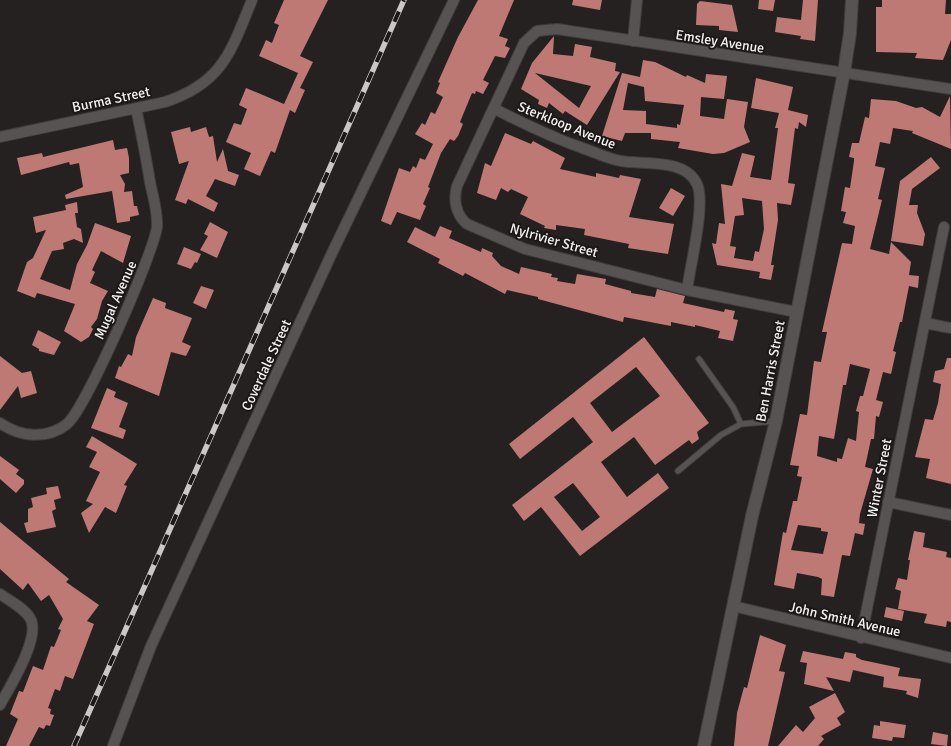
<svg xmlns="http://www.w3.org/2000/svg" width="951" height="746" font-family="Signika,sans-serif">
	<rect width="100%" height="100%" fill="#252121"/>
	<!-- building -->
	<path fill="#be7975" fill-rule="evenodd" d="M284 0H328L300 56 313 62 300 88 305 90 295 113 290 110 275 153 271 151 260 176 244 169 251 153 226 142 234 123 241 125 247 109 239 105 246 88 284 104 298 73 259 56 266 40 272 43 279 25 274 23Z
		M478 0H514L499 36 508 39 505 46 510 48 505 58 495 56 483 80 489 83 483 94 476 91 475 94 472 93 460 122 463 124 458 136 454 141 450 139 441 153 428 187 430 188 423 204 426 206 420 220 397 212 391 225 381 221 399 168 410 172 413 166 416 168 420 158 425 160 433 144 415 134 422 123 425 125 431 112 435 114 443 97 436 93 440 83 438 82 458 37Z
		M573 0H602L600 10 572 5Z
		M759 0H775L773 11 758 9Z
		M803 0H818L815 41 800 39 801 36 775 32 777 17 801 20Z
		M882 0H946L945 14H951V40L943 60 915 58 917 53 876 52V7H882Z
		M700 1 732 5 738 32 719 30V26L696 25 697 4Z
		M554 36 553 54 573 56 575 44 592 47 590 57 616 63 615 71 620 72 587 125 565 111 563 114 549 103 547 108 538 104 539 100 521 89 532 63ZM535 73 591 86 579 108Z
		M643 60 655 62 686 77 687 75 705 83 706 74 727 76 724 99 701 97 700 116 724 119 727 99 748 102 744 127 750 142 724 153 713 154 678 148 680 142 651 139V133H625L622 141 602 136 622 73 640 77ZM628 83 644 87 645 101 684 105 680 125 677 124V128L646 124V111L623 110Z
		M756 78 793 87 788 110 808 115 806 127 799 122 798 129 795 128 788 183 795 184 791 205 777 203 778 220 771 265H774L771 280 759 278 760 272 717 265 712 243 716 244 719 223 725 224 721 184 732 186 742 153 755 156 750 177 771 180 778 128H775L779 113 751 108ZM742 198 762 201 764 229 759 252 755 251 753 261 734 258 736 247 730 246 735 216 744 215Z
		M950 96 951 149 912 133 913 131 893 128 890 144 880 142 875 166 885 168 878 199 882 200 870 249 889 254 891 242 911 262 909 275 919 276 918 288 909 286 902 322H900L893 351 896 352 891 374 883 372 876 400 883 402 879 417 876 416 874 439H871L865 467 873 469 860 514 859 523 865 524 863 535 855 533 850 556 842 555 834 597 821 595 822 579 818 577 797 573 794 589 774 585 783 532 786 533 793 501H797L802 477 797 476 799 466 790 465 800 414 807 415 814 361 821 362 827 332H822L842 243 852 244 855 226 843 223 846 212 841 211 845 187 850 188 854 161V158L849 157 852 143H859L865 117 869 118 871 99 896 101 916 108 922 107 940 117ZM850 364 870 369 863 396H860L856 411 859 412 856 441 848 438 842 459 837 458V462L817 456 819 436 834 439 843 385H846ZM798 525 821 528V531L828 532 823 554 791 550Z
		M190 127 191 132 206 127 209 137 213 136 217 162 223 149 228 171 239 175 235 186 215 179 206 196 218 203 214 212 188 199 186 204 175 200 189 161 179 164 171 132Z
		M505 133 531 144 533 141 565 158 560 169 596 177V173L619 178 620 175 641 179 629 217 674 224 668 254 628 248 629 244 584 235 585 229 556 225V230L544 228 545 226 520 214 528 197 511 189 508 192 501 188 496 200 477 193 485 163 491 166Z
		M113 140 115 150 127 148 129 158V173L120 175 125 184 124 192 132 191 134 206H137L139 215 130 217V221L117 223 112 191 66 199 65 195 83 187 79 163 70 165 69 162 21 175 17 158 42 153 43 157Z
		M931 157 940 168 912 189 909 205H918L917 213 925 234 923 246 891 241 900 181Z
		M671 188 685 196 673 216 659 208Z
		M77 202 78 213H75L77 227 81 229 83 243 74 239 63 243 64 249 52 251 40 279 70 290 77 264 87 245 95 223 131 236 123 263 101 251 92 270 95 272 90 283 108 291 102 301 97 319 91 327 93 329 89 337 81 342 64 331 75 304 37 293 35 298 17 291 27 262 33 258 46 230 36 233 33 217 66 210 65 205Z
		M210 222 228 232 217 258 200 250 208 236 204 234Z
		M440 226 452 231 449 238 481 252 482 248 493 253 492 256 501 266 519 274 521 267 552 274 551 277 558 278 557 281 575 284 577 274 606 279 605 284 631 291V293L655 297 657 289 685 296 683 303 724 312 725 309 735 311 733 319 738 320 733 341 718 338 720 331 695 325V327L671 322V326L624 317 623 322 538 299V297L507 290 505 294 465 273 463 276 438 263 440 259 407 242 415 227 435 237Z
		M184 247 201 254 197 263 195 262 191 269 177 264Z
		M201 286 214 290 206 309 193 303Z
		M153 298 166 303 165 308 192 318 182 342 191 346 186 356 171 352 159 396 115 378 119 366 121 367 128 354 132 356 136 337Z
		M38 330 61 342 54 355 39 351V349L32 345Z
		M644 337 709 423 697 432 699 439 692 444 689 440 655 465 634 437 601 462 627 497 658 473 669 488 580 556 541 507 524 521 512 505 593 442 573 417 520 459 509 444ZM636 367 660 396 612 432 590 403ZM573 483 600 517 582 531 554 497Z
		M0 356 22 373 31 371 37 393 21 398 18 386 0 410Z
		M947 358H951V484L926 478 930 459 915 457 925 419 933 420 938 403 941 384 933 382 935 371 944 369Z
		M107 388 116 392 114 397 128 403 119 427 126 430 123 439 91 428Z
		M92 436 137 464 124 485 127 486 116 513 105 507 89 533 81 513 93 504 86 501 100 472 89 467 97 452 86 447Z
		M0 456 19 470 16 474 24 480V484L16 493 0 479Z
		M58 486 61 498 54 500 56 509 52 511 56 527 27 533 24 523 28 522V509L33 507 31 498 47 494 46 488Z
		M0 522 69 579 66 582 99 605 87 621 94 624 73 679 65 676 60 691 55 689 48 708 51 709 50 714 54 715 50 726 46 725 44 729 39 727 29 746H6L18 719 10 714 19 691 23 692 33 666 43 670 51 646 54 647 61 630 58 629 63 619 49 595 41 601 28 583 23 590 0 569Z
		M914 531 925 533 923 547 947 552 946 557 951 558V622L947 621 946 627 924 623 927 614 898 609 901 591 895 589 898 578 907 580 910 560H908Z
		M886 607 904 611 902 621 884 617Z
		M760 635 786 645 779 671 785 672 768 746H734L737 713 744 687 747 688Z
		M803 651 843 659 845 652 856 654V657L862 660 900 668 898 676 921 679 918 698 906 694 907 691 883 687 884 677 853 670 850 682 826 677 834 691 804 684 807 663 800 662Z
		M835 693 845 712 837 718 841 725 821 736 824 739 818 746H778L796 725 803 732 815 718 809 707Z
		M880 721 906 725 904 738 893 737 892 741 872 738 874 725 880 726Z
		M933 732 948 735 947 746 931 744Z"/>
	<g fill="none" stroke-linecap="round" stroke-linejoin="round">
		<!-- service casing -->
		<g stroke="#413e3e" stroke-width="7">
			<path id="service" d="M699 359 733 407 741 424
				M678 471 721 435 741 424 776 421"/>
		</g>
		<!-- minor casing -->
		<g stroke="#413e3e" stroke-width="12">
			<path id="minor" d="M633 41 637 0
				M495 109C524 124 554 138 585 149 597 153 608 159 621 161 644 165 685 158 697 184 706 203 690 267 687 290
				M0 137 165 102C223 83 231 51 252 0
				M796 312 687 290 525 249 467 224C456 215 453 200 457 186L524 43 537 31 557 29 951 89
				M925 323 951 328
				M0 423C20 437 47 440 67 424 86 408 153 255 157 227 158 212 153 197 150 182 146 157 141 132 136 108
				M888 502 951 515
				M0 594C10 601 24 608 30 618 42 636 9 688 0 705
				M733 606 951 658
				M861 638 944 227
				M113 746 151 646 332 253 454 0"/>
		</g>
		<!-- tertiary casing -->
		<g stroke="#413e3e" stroke-width="14">
			<path id="tertiary" d="M704 746 752 516 776 421 844 72 850 33 852 0"/>
		</g>
		<!-- service -->
		<use href="#service" stroke="#585353" stroke-width="5"/>
		<!-- minor -->
		<use href="#minor" stroke="#585353" stroke-width="10"/>
		<!-- tertiary -->
		<use href="#tertiary" stroke="#585353" stroke-width="12"/>
		<!-- rail casing -->
		<g stroke="#cac7c6" stroke-width="5.5">
			<path id="rail" d="M74 746 404 0"/>
		</g>
		<!-- rail -->
		<use href="#rail" stroke="#1c1818" stroke-width="4" stroke-dasharray="11" stroke-linecap="butt"/>
	</g>
	<g text-anchor="middle" stroke-width="4" stroke-linejoin="round" paint-order="stroke">
		<!-- street labels -->
		<g font-size="14" fill="#f5f3f2" stroke="#1c1818">
			<text transform="translate(720 41) rotate(9)" y="5">Emsley Avenue</text>
			<text transform="translate(111 99) rotate(-12)" y="5">Burma Street</text>
			<text transform="translate(567 125) rotate(22)" y="5">Sterkloop Avenue</text>
			<text transform="translate(554 240) rotate(16)" y="5">Nylrivier Street</text>
			<text transform="translate(115 300) rotate(-66)" y="5">Mugal Avenue</text>
			<text transform="translate(266 365) rotate(-65)" y="5">Coverdale Street</text>
			<text transform="translate(770 371) rotate(-79)" y="5">Ben Harris Street</text>
			<text transform="translate(879 478) rotate(-79)" y="5">Winter Street</text>
			<text transform="translate(845 619) rotate(13)" y="5">John Smith Avenue</text>
		</g>
	</g>
</svg>
